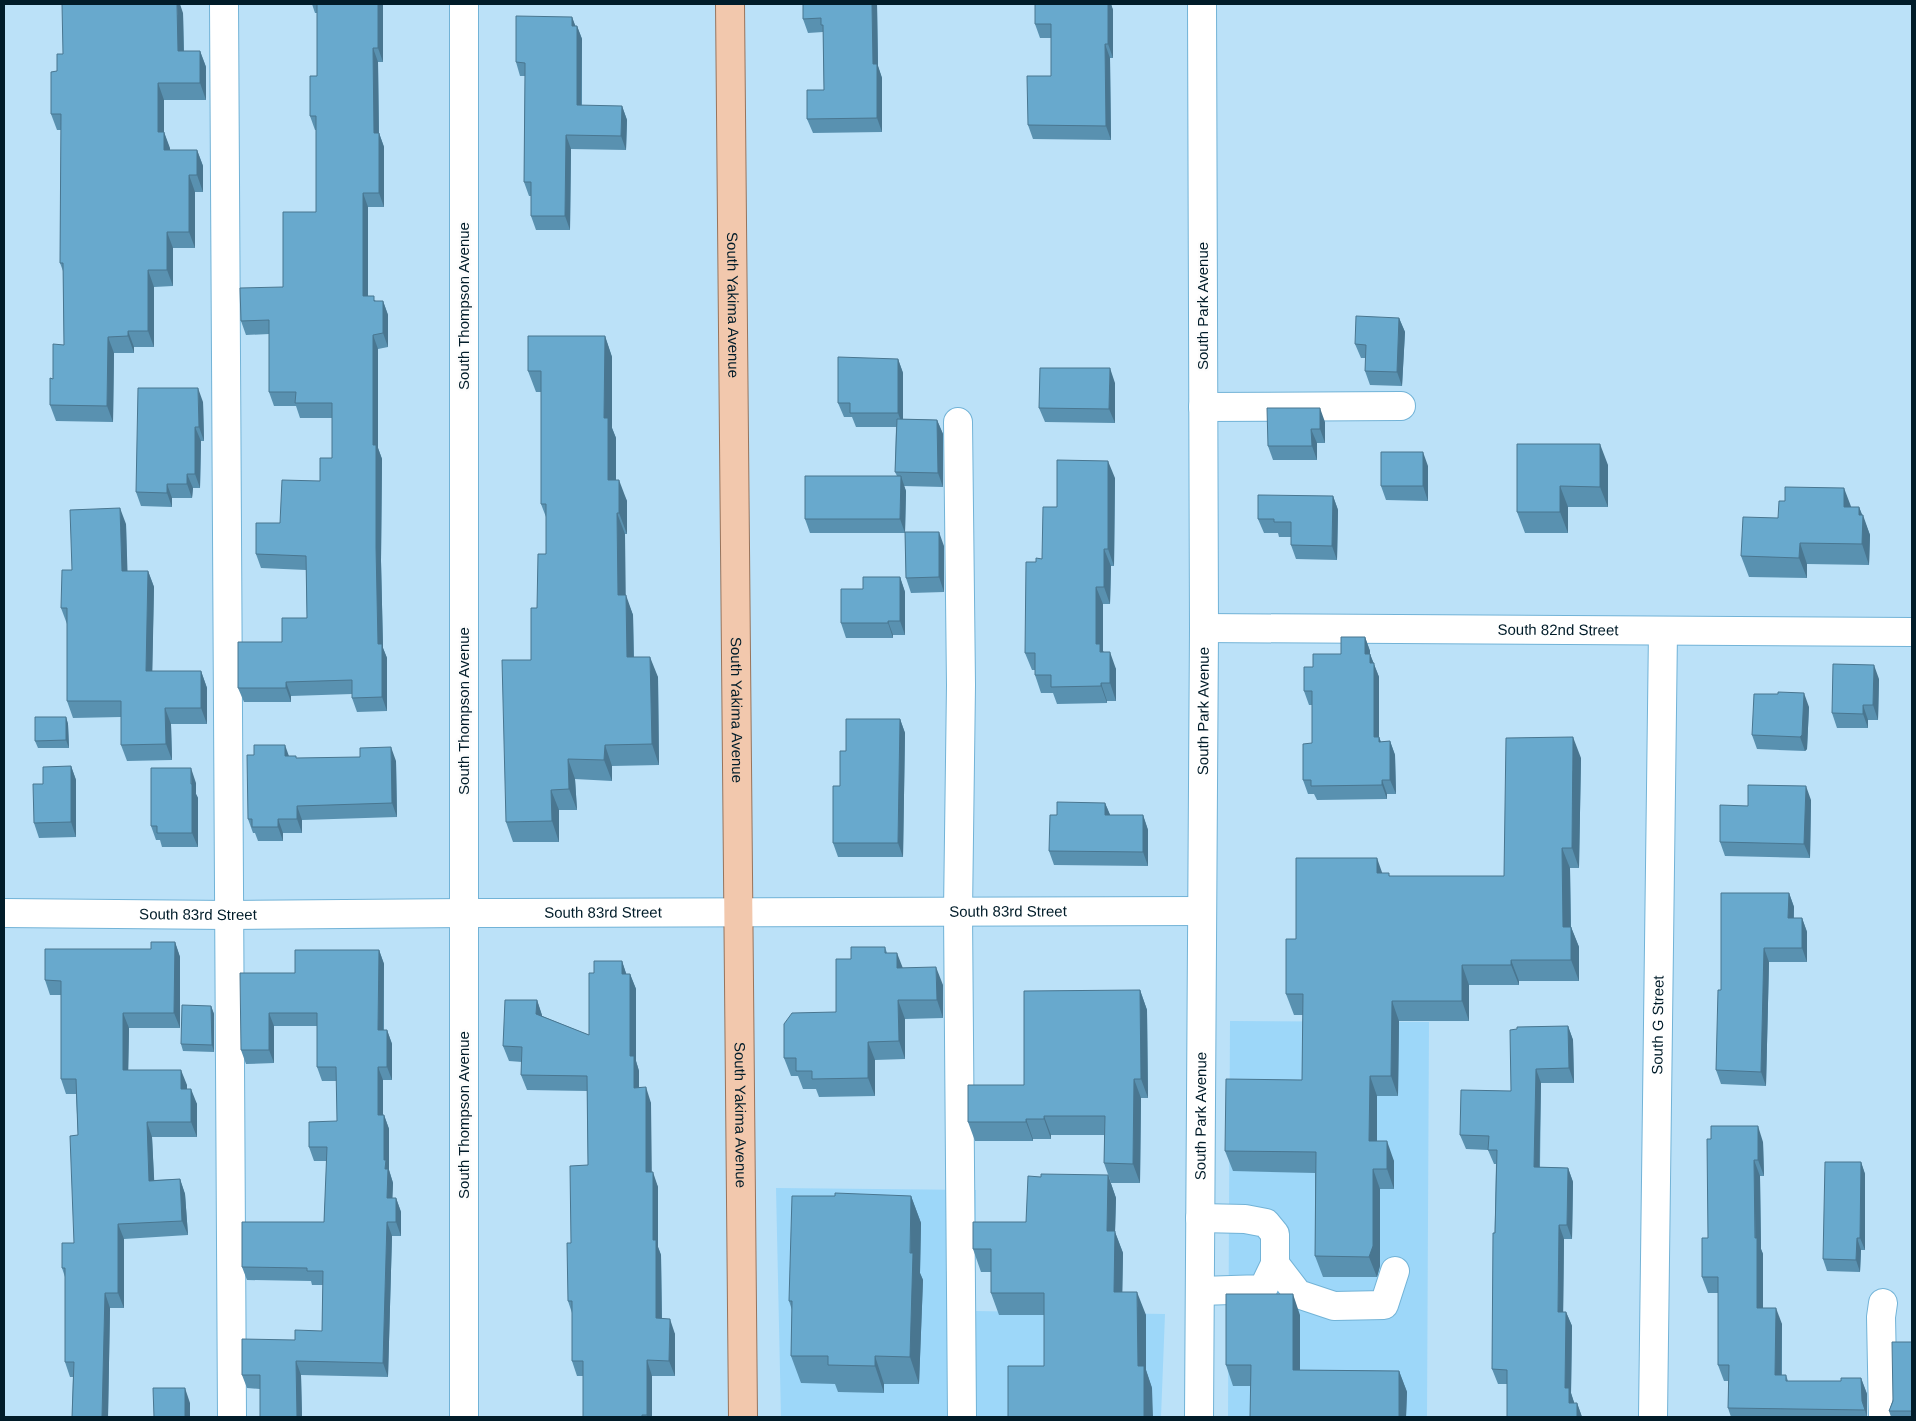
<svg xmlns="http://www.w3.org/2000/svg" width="1916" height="1421" font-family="Arial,sans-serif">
	<rect width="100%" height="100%" fill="#bbe1f8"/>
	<!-- built -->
	<path fill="#9dd7f9" d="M1230 1021 1429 1022 1427 1417H1228Z
		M776 1188 976 1190 975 1311 1165 1314 1161 1417H781Z"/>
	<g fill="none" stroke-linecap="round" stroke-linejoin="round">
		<!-- minor casing -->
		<g stroke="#72b3d7" stroke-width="30">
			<g id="minor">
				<path d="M224 4 232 1417"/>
				<path d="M1203 407 1401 406"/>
				<path d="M958 422 961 685 958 912 962 1417"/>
				<path id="s1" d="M1204 628 1912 632"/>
				<path id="s2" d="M4 913 228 915 465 913 1202 911"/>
				<path d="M1275 1264 1298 1294 1334 1306 1384 1305 1395 1271"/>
				<path d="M1200 1291 1263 1289 1275 1264V1234L1266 1223 1245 1219 1200 1218"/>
				<path d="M1883 1303 1881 1317 1883 1417"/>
				<path d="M464 1417V4"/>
				<path id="s3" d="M1199 1417 1204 628 1202 4"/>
				<path id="s4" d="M1653 1417 1663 631"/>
			</g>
		</g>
		<!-- major casing -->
		<g stroke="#98745c" stroke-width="30">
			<g id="major">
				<path id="s5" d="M730 4 743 1417"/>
			</g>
		</g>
		<!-- minor -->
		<use href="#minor" stroke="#fff" stroke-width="28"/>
		<!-- major -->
		<use href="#major" stroke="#f2c8ad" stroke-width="28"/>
	</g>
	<!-- wall -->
	<path fill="#5991b0" d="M312 4H383V62H378L379 133 384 147V207H368V296L376 301H383L388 315V347L378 349V448L382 459 381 561 383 648 387 658V711L357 712 352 698V694L291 696V702H244L238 688 282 642 307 618 306 570 261 568 256 554 280 523 320 481 332 458V418H300L296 406H274L269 392V334L246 335 241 321 283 287 316 212V130H315L310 116 317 76V13H315Z
		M803 4H877L878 66 882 78V132L813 133 807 119 824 90 823 32 808 33 803 19Z
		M1035 4H1111L1113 10V58H1110L1111 140 1033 139 1028 125 1051 76V38H1040L1035 24Z
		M183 13 184 51H200L206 67V100H164V132L170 150H197L203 166V192H195V248H173V286L154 287V347H134V353H114L113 422 56 421 50 405 53 379 64 345 63 271 60 263 61 130H57L51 114 57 71 63 54Z
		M572 17 575 26H577L582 39V106H622L627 120 626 150 571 149 570 230H536L531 216V196H529L524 182 525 76H520L516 62Z
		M1399 318 1405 332 1402 386 1370 385 1365 371 1366 358H1361L1355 344Z
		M605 336 612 357V428L616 438V480L627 501V534H625V595L633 615 634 657 658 677 659 765 612 766V781L575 779 577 810H559V842H513L506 822 531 660 537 608 546 554V517L541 504V392H536L528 371Z
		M898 359 903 373V419L937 420 943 434V487L904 486 906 491 905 532 944 546V592L911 593 906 578 905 533H810L805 519 897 476 895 472 896 427H856L852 417H844L838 403Z
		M1115 383V423L1045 422 1039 408Z
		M203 402 204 441H201L200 488H193L192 498H172V507L141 506 136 492Z
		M1325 422V443H1317V460H1273L1268 446Z
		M1517 444 1608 465V507H1568V533H1525L1517 512Z
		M1428 466V501L1386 500 1381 486Z
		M1115 478 1114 566H1111L1110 604H1103V651L1116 669V701H1107V703L1057 704 1053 693H1041L1035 675V670H1032L1025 653 1036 562 1042 559 1057 507Z
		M1333 496 1338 510 1337 560 1296 559 1291 545V537H1279L1278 533H1264L1258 519Z
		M1851 507H1859L1870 535 1869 565 1807 564V578L1749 577 1741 556 1778 518Z
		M126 524 127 571H148L154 587 152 671H201L207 688V724H171L172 760 127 761 121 745V717L73 718 67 701V624L61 608 72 570Z
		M900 577 905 592V635H893V638H846L841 623 863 589Z
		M1365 637 1370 651V654L1379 677V737L1381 742 1390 741 1395 755 1396 794H1387V799L1317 800 1314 794H1308L1303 780 1312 743V705H1309L1304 691 1313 667 1341 654Z
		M1879 679 1878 720H1868V728H1837L1832 713Z
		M1778 694 1809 707 1807 749 1805 751 1757 749 1752 735Z
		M66 717 68 724 69 748H38L35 741Z
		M900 719 905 733 903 857H838L833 843 846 751Z
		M254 755 289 756 297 758 396 761 397 817 302 820V833H283V841H258L255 833H253L248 819Z
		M1581 758 1579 868H1570L1571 927 1579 947V981H1519V985H1469V1021H1399L1398 1096H1377V1141L1394 1161V1189H1380V1266L1377 1277H1323L1315 1256V1173L1233 1171 1225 1151 1302 1080 1303 1015H1294L1286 994 1296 939 1382 873 1390 876H1504Z
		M71 766 76 780V837L39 838 34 823Z
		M196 783V794L198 798V847H162L160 840H156L151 826Z
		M1811 800 1810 858 1725 856 1720 842 1748 806Z
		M1105 803 1110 815H1143L1148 830V866L1054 865 1049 851 1057 815Z
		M1789 893 1794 907V918H1802L1807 932V962H1769L1766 1086 1721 1084 1716 1070 1721 990Z
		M175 942 180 957V1028H129L128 1070 187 1085V1089L197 1104V1137H152L154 1180 180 1179 185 1194 188 1235 124 1239V1308H110L108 1417H72L73 1377H70L65 1362V1277L62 1268 74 1243 78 1135 76 1094H66L61 1079V995H50L45 980Z
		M885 947 887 953 902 968 943 985V1018L905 1019V1059L875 1060V1096L819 1097 816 1089H803L798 1076H791L784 1058 836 1012 851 959Z
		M379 950 384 964V1030H387L392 1044V1080H383V1115H384L389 1129V1170L393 1183 392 1198H396L401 1212V1236H392L388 1377 301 1375 302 1417H260V1389L247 1388 242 1375 295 1340 322 1331 323 1285H312L311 1281 247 1280 242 1267 324 1222 327 1161H314L309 1147 337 1121V1081H322L317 1067V1026H274V1063L246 1064 241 1050 295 973Z
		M622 961 626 974H630L636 989V1061L639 1071V1088L651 1103V1172L658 1187V1247L661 1255 662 1319 675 1334V1376H652V1417H583V1376H577L572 1361V1313L568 1301 571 1243 588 1165 587 1091 527 1090 521 1075 522 1062 509 1061 503 1046 537 1000 542 1016 589 1035 594 973Z
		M1140 990 1147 1010 1148 1098H1141L1140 1183H1111L1104 1163V1135H1051V1139H1033V1141H975L968 1122 1024 1085Z
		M211 1006 214 1014V1052L183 1051 181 1044Z
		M1568 1026 1573 1040 1574 1083H1541L1540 1167 1568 1168 1573 1182 1572 1239H1564L1563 1312H1566L1572 1326 1571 1393 1574 1403H1577L1582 1417H1507V1384H1498L1492 1369 1496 1164H1494L1488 1150 1466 1149 1460 1135 1511 1091Z
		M1763 1142 1764 1176H1760L1761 1249 1763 1254V1308L1782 1324V1375H1786L1788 1381H1841L1861 1378 1867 1394V1417H1731L1728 1408V1381H1724L1718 1365V1293H1708L1702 1277 1708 1238Z
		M1861 1162 1865 1174V1250H1861L1860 1272 1827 1271 1823 1259Z
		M1108 1175 1116 1198 1115 1232 1123 1253 1122 1292 1146 1315V1370L1152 1388 1044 1366V1315H999L991 1293V1272H981L973 1249 1026 1222 1041 1177Z
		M835 1196H911L921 1223 920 1273 923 1280 919 1384H884V1393L838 1392 835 1384 801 1383 791 1356 792 1310 789 1301Z
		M1300 1315V1370L1399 1371 1407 1392 1406 1417H1250L1251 1386H1233L1226 1365Z
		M1912 1342V1417H1891L1889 1411Z"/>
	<!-- shaded-wall -->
	<path fill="#497690" d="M177 4H180L183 13 184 67 178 51Z
		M378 4H383V62L378 48Z
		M872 4H877L878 66 882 78V132L877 118 873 64Z
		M1108 4H1111L1113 10V58L1108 44Z
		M572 17 577 30 572 26Z
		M577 26 582 39 581 119 577 105Z
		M1105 44 1110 58 1111 140 1106 126Z
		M373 48 378 62 379 147 374 133Z
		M200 51 206 67V100L200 83Z
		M158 83 164 100V137V132L170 148V166L158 132Z
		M622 106 627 120 626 150 621 136Z
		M379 133 384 147V207L379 193Z
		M566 135 571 149 570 230 565 216Z
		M197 150 203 166V192L197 175Z
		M189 175 195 192V248L189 232Z
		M363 193 368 207V310L363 296Z
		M167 232 173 248V286L167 270Z
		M148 270 154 287V347L148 331Z
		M383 301 388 315V347L383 333Z
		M1399 318 1405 332 1402 386 1397 372Z
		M128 331 134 347V353L128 336Z
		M373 335 378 349V448L382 459 381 561 383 648 387 658V711L382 697 378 644 373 445Z
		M605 336 612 357V428L616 438V501L608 480 604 418Z
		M108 337 114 353 113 422 107 406Z
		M898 359 903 373V427L898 413Z
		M1110 368 1115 383V423L1109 409Z
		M198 388 203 402 204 441 199 427Z
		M1320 408 1325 422V443L1320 429Z
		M937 420 943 434V487L938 473Z
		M195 427 201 441 200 488 195 474Z
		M1311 429 1317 443V460L1312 446Z
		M1600 444 1608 465V507L1600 487Z
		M1423 452 1428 466V501L1423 486Z
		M1108 461 1115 478 1114 566 1108 549Z
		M187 474 193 488 192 498 187 484Z
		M901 476 906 491 905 533 900 519Z
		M619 480 627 501V534L619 513Z
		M167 484 172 498V507L167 493Z
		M1560 486 1568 507V533L1560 512Z
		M1844 488 1852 509 1844 507Z
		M1333 496 1338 510 1337 560 1332 546Z
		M1859 507 1863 517V515L1870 535 1869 565 1862 544 1859 515Z
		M120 508 126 524 128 587 122 571Z
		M617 513 625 534 626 615 618 595Z
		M939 532 944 546V592L939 577Z
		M1800 543 1807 564V578L1799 558Z
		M1104 549 1111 566 1110 604 1104 587Z
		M148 571 154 587 152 688 146 671Z
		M900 577 905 592V635L900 621Z
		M1096 587 1103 604V651L1107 661 1096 644Z
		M626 595 633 615 634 678 627 657Z
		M888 621 893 635V638L888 623Z
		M1365 637 1370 651V654L1379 677V737L1384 751 1374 737 1365 654Z
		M1110 652 1116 669V701L1110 683Z
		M650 657 658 677 659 765 652 744Z
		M1874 665 1879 679 1878 720 1873 705Z
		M201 671 207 688V724L201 708Z
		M286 682 291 696V702L286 688Z
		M1101 683 1107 701V703L1101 686Z
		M1804 693 1809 707 1807 749 1805 751 1800 737Z
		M1863 705 1868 720V728L1863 714Z
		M165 708 171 724 172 760 166 744Z
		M66 717 68 724 69 748 66 740Z
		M900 719 905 733 903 857 898 843Z
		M1573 737 1581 758 1579 868 1572 848Z
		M1390 741 1395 755 1396 794 1390 780Z
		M285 745 290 759 285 756Z
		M605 745 612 766V781L604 760Z
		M391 747 396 761 397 817 392 803Z
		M568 759 575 779 577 810 569 789Z
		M71 766 76 780V837L71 822Z
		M191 768 196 783V794L198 798V847L192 833Z
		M1382 780 1387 794V799L1382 785Z
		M1806 786 1811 800 1810 858 1804 844Z
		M551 790 559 810V842L552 821Z
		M1105 803 1111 817 1105 815Z
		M297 806 302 820V833L297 819Z
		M1143 815 1148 830V866L1143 852Z
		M278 819 283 833V841L278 827Z
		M1562 848 1570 868 1571 947 1563 927Z
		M1377 858 1384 878 1377 873Z
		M1789 893 1794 907 1793 932 1788 918Z
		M1802 918 1807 932V962L1802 948Z
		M1571 927 1579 947V981L1571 960Z
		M175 942 180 957V1028L174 1013Z
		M1764 948 1769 962 1766 1086 1761 1072Z
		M379 950 384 964 383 1044 378 1030Z
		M897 953 904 971 897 968Z
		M1511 960 1519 981V985L1511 965Z
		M622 961 627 976 622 974Z
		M1462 965 1469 985V1021L1462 1001Z
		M936 967 943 985V1018L937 1000Z
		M630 974 636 989V1061L639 1071V1103L634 1088 630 1056Z
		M1140 990 1147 1010 1148 1098 1141 1079Z
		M537 1000 542 1015V1029L536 1014Z
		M898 1000 905 1019V1059L899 1041Z
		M1392 1001 1399 1021 1398 1096 1391 1076Z
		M211 1006 214 1014V1052L212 1045Z
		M123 1013 129 1028 128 1085 123 1070Z
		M269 1013 274 1026V1063L269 1050Z
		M1568 1026 1573 1040 1574 1083 1569 1068Z
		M387 1030 392 1044V1080L387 1067Z
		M868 1042 875 1060V1096L868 1078Z
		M378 1067 383 1080V1129L378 1115Z
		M1536 1069 1541 1083 1539 1181 1534 1167Z
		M181 1070 187 1085V1104L181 1089Z
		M1370 1076 1377 1096V1161L1369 1141Z
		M1134 1079 1141 1098 1140 1183 1133 1164Z
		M646 1087 651 1103 652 1187 646 1172Z
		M191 1089 197 1104V1137L191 1122Z
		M384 1115 389 1129V1170L393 1183 392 1212 387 1198 384 1160Z
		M1044 1116 1051 1135V1139L1044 1119Z
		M1026 1119 1033 1139V1141L1026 1122Z
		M147 1122 152 1137 155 1196 149 1181Z
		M1758 1126 1763 1142 1764 1176 1758 1160Z
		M1387 1141 1394 1161V1189L1387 1169Z
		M1754 1160 1760 1176 1761 1249 1763 1254V1324L1757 1308Z
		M1861 1162 1865 1174V1250L1860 1238Z
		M1568 1168 1573 1182 1572 1239 1567 1225Z
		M1373 1169 1380 1189V1266L1377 1277 1369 1257Z
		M653 1172 658 1187V1247L661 1255 662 1334 656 1318 653 1240Z
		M1108 1175 1116 1198 1115 1232 1123 1253 1122 1315 1114 1292 1107 1231Z
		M180 1179 185 1194 188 1235 182 1221Z
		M911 1196 921 1223 920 1273 923 1280 919 1384 910 1357Z
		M396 1198 401 1212V1236L396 1222Z
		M387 1222 392 1236 388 1377 383 1363Z
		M118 1224 124 1239V1308L118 1293Z
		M1559 1225 1564 1239 1563 1326 1558 1312Z
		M1857 1238 1861 1250 1860 1272 1856 1260Z
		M1137 1292 1146 1315V1370L1152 1388 1153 1417H1144L1138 1366Z
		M105 1293 110 1308 108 1417H102Z
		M1293 1294 1300 1315V1390L1293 1370Z
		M1776 1308 1782 1324 1781 1391 1775 1375Z
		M1566 1312 1572 1326 1571 1393 1574 1402V1417L1569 1403 1565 1388Z
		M670 1319 675 1334V1376L669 1361Z
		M875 1356 884 1384V1393L875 1366Z
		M647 1360 652 1376V1417H647Z
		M296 1361 301 1375 302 1417H297Z
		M1399 1371 1407 1392 1406 1417H1399Z
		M1861 1378 1867 1394V1417L1862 1401Z
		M185 1388 190 1403V1417H185Z
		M1577 1403 1582 1417H1577Z"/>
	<!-- building -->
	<path fill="#68a9cd" stroke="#497690" d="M62 4H177L178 51H200V83H158V132H164V150H197V175H189V232H167V270H148V331H128V336L108 337 107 406 50 405V378L53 379V344L64 345 63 263H60L61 114H51V72L57 71V54H63Z
		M317 4H378V48H373L374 133H379V193H363V296H374V301H383V333L373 335V445H376V547L378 644H382V697L352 698V680L286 682V688H238V642H282V618H307L306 556 256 554V523H280L282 480 320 481V458H332V403H295L296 392H269V320L241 321 240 288 283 287V212H316V116H310V76H317Z
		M803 4H872L873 64H877V118L807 119V90H824L823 25H821V18L803 19Z
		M1035 4H1108V44H1105L1106 126 1028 125 1027 76H1051V24H1035Z
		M516 16 572 17V26H577V105L622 106 621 136 566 135 565 216H531V182H524L525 73V63L516 62Z
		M1356 316 1399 318 1397 372 1365 371 1366 345 1355 344Z
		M528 336H605L604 418H608V480H619V513H617L618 595H626L627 657H650L652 744 605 745 604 760 568 759 569 789 551 790 552 821 506 822 502 660H531V608H537L538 554H546V504H541V371H528Z
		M838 357 898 359V413H850V403H838Z
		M1040 368H1110L1109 409 1039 408Z
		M138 388H198L199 427H195V474H187V484H167V493L136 492Z
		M1267 408H1320V429H1311L1312 446H1268Z
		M897 419 937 420 938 473 895 472Z
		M1517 444H1600V487L1560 486V512H1517Z
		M1381 452H1423V486H1381Z
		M1057 460 1108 461V549H1104V587H1096V644H1100V652H1110V683H1101V686L1051 687V675H1035V653H1025L1026 562H1036V558L1042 559 1043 507H1057Z
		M805 476H901L900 519H805Z
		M1785 487 1844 488V507H1859V515H1863L1862 544 1800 543 1799 558 1741 556 1743 517 1778 518 1779 501H1785Z
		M1258 495 1333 496 1332 546 1291 545V522H1274V519H1258Z
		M120 508 122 571H148L146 671H201V708H165L166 744 121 745V701H67V608H61L62 570H72L70 510Z
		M905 532H939V577L906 578Z
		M863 577H900V621H888V623H841V589H863Z
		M1341 637H1365V654H1370V663H1374V737H1379V742L1390 741V780H1382V785L1311 786V780H1303V744L1312 743V691H1304V667H1313V654H1341Z
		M1833 664 1874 665 1873 705H1863V714L1832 713Z
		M1778 692 1804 693 1802 735 1800 737 1752 735 1754 694H1778Z
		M35 717H66V740L35 741Z
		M846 719H900L898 843H833V786H840V751H846Z
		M1573 737 1572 848H1562L1563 927H1571V960H1511V965H1462V1001H1392L1391 1076H1370L1369 1141H1387V1169H1373V1246L1369 1257 1315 1256 1316 1152 1225 1151 1226 1079 1302 1080 1303 994H1286V939H1296V858H1377V873H1389V876H1504L1506 738Z
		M254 745H285V756H296V758L360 757V748L391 747 392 803 297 806V819H278V827H252V819H248L247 755H254Z
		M71 766V822L34 823 33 784H43V767Z
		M151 768H191V784H192V833H157V826H151Z
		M1748 785 1806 786 1804 844 1720 842V805L1748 806Z
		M1057 802 1105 803V815H1143V852L1049 851 1050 815H1057Z
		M1721 893H1789L1788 918H1802V948H1764L1761 1072 1716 1070 1718 990H1721Z
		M151 942H175L174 1013H123V1070H181V1089H191V1122H147L149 1181 180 1179 182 1221 118 1224V1293H105L102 1417H72L74 1362H65V1268H62V1243H74L70 1136 78 1135 76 1079H61V981L45 980V949H151Z
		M851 947H885V953H897V968L936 967 937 1000H898L899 1041 868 1042V1078L812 1079V1071H796V1058H784V1024L792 1013 836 1012V959H851Z
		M295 950H379L378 1030H387V1067H378V1115H384V1160H386L385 1169H388L387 1198H396V1222H387L383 1363 296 1361 297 1417H260V1375H242V1339L295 1340V1330L322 1331 323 1271H307V1268L242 1267V1222H324L327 1147H309V1122L337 1121 336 1067H317V1013H269V1050H241L240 973H295Z
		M594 961H622V974H630V1056H634V1088L646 1087V1172H653V1240H656V1318L670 1319 669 1361 647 1360V1415H642V1417H583V1361H572V1301H568L567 1243H571L570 1166 588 1165 587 1076 521 1075 522 1047 503 1046 505 1000H537L536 1014 589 1035V973H594Z
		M1140 990 1141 1079H1134L1133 1164 1104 1163 1105 1116H1044V1119H1026V1122H968V1085H1024V991Z
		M182 1005 211 1006 212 1045 181 1044Z
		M1568 1026 1569 1068 1536 1069 1534 1167 1568 1168 1567 1225H1559L1558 1312H1566L1565 1388H1569V1403H1577V1417H1507V1370L1492 1369 1493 1233H1495L1497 1150H1488L1489 1136 1460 1135 1461 1090 1511 1091 1510 1030 1517 1029V1027Z
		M1711 1126H1758V1160H1754L1755 1238H1757V1308H1776L1775 1375H1786V1381H1841V1378H1861L1862 1401 1865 1410 1728 1408 1729 1365H1718V1277H1702V1238H1708L1707 1139H1711Z
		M1825 1162H1861L1860 1238H1857L1856 1260 1823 1259Z
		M1041 1174 1108 1175 1107 1231H1115L1114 1292H1137L1138 1366H1144V1417H1008V1366H1044V1293H991V1249H973V1222H1026L1028 1176 1041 1177Z
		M835 1193 911 1196 910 1253H913L910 1357 875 1356V1366L828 1365V1356H791L792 1301H789L792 1196H835Z
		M1226 1294H1293V1370L1399 1371V1417H1250L1251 1365H1226Z
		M1892 1342H1912V1411H1889L1893 1401Z
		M153 1388H185V1417H154Z"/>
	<g text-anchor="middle" stroke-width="4.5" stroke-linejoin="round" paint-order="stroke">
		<!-- street labels -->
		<g font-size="15" fill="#011c29" stroke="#fcfcfc">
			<text transform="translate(464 306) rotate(-90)" y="5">South Thompson Avenue</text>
			<text dy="5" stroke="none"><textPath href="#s5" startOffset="301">South Yakima Avenue</textPath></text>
			<text transform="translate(1203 306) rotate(-90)" y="5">South Park Avenue</text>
			<text dy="5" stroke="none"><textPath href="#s1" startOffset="354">South 82nd Street</textPath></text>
			<text dy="5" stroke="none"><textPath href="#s5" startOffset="706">South Yakima Avenue</textPath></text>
			<text transform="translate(464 711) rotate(-90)" y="5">South Thompson Avenue</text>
			<text dy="5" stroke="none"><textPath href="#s3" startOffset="706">South Park Avenue</textPath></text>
			<text dy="5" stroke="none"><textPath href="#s2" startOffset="599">South 83rd Street</textPath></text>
			<text dy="5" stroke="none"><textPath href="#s2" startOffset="1004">South 83rd Street</textPath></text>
			<text dy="5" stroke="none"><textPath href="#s2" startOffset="194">South 83rd Street</textPath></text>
			<text dy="5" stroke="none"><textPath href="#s4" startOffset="392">South G Street</textPath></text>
			<text transform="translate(464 1115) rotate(-90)" y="5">South Thompson Avenue</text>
			<text dy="5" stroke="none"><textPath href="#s5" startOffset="1111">South Yakima Avenue</textPath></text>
			<text dy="5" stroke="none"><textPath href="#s3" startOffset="301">South Park Avenue</textPath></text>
		</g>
	</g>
	<!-- border -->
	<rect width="1916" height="1421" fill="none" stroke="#011c29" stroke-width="10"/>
</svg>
